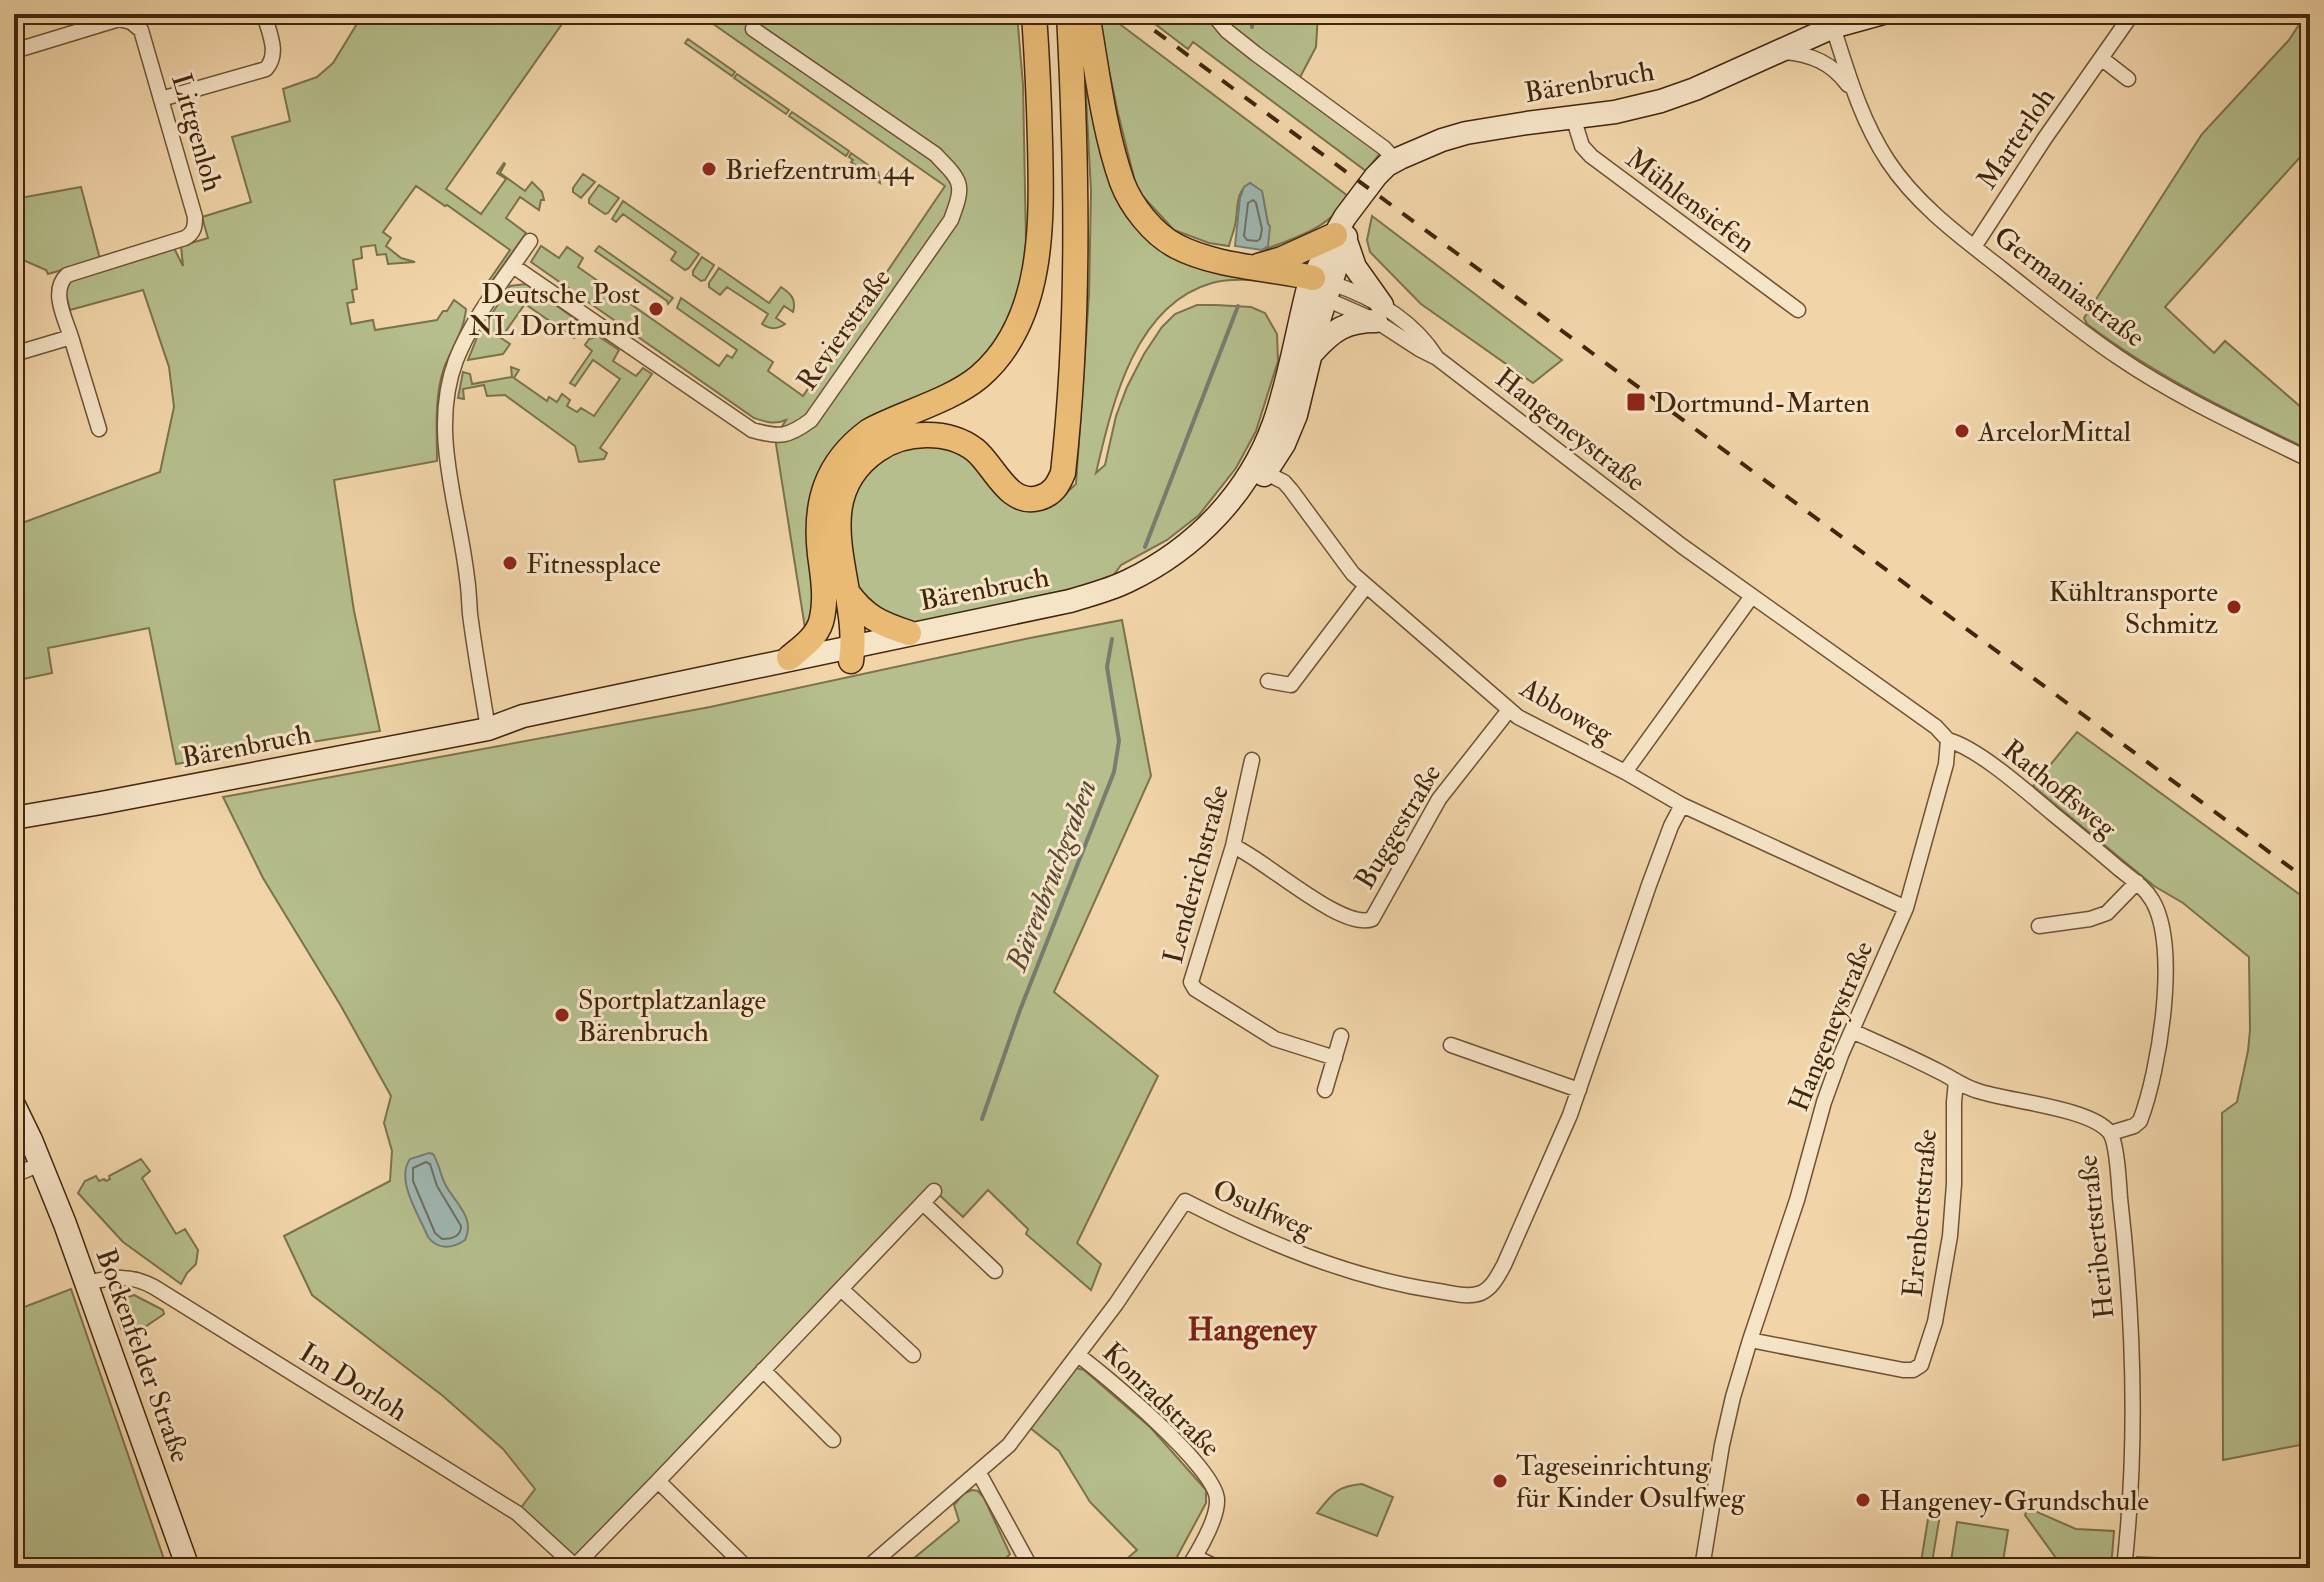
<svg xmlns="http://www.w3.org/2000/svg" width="2324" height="1582" font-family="'IM FELL Double Pica',serif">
	<rect width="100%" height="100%" fill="#f1d5a9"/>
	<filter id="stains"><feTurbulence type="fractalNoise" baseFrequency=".0025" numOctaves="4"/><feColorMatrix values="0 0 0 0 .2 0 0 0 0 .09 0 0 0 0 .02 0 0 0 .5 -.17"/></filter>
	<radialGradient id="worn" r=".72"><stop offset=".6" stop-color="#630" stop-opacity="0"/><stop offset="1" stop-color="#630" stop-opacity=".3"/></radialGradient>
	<!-- green -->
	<path fill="#b5be8c" stroke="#7c724c" stroke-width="2" d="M363 14H569L446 189 481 214 506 179 497 173 504 163 505 164 500 173 525 191 532 182 542 192 544 200H541L539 210 520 197 506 218 526 233 490 284 488 282 510 250 447 205 445 206 416 186 383 232 391 238 386 246 401 258 415 262 388 264 386 254 377 255 375 245 361 247 362 258 353 260 357 289 352 290 354 302 347 303 351 324 373 320 375 330 437 320 443 311H447L454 300 466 309C464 331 452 348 444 368 434 397 437 431 437 461L334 480 354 611 380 731 176 764 149 628 48 648 52 673 14 681V526L160 472 174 407 169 367 143 290 70 310 65 291 71 280 174 248 183 266 181 246 208 238 202 217 251 202 232 137 290 121 283 89 317 77 333 63Z
		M699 14H1017L1023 85 1026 242 1022 276 1014 308 1005 331 973 369 952 383 857 429 818 607 805 628 775 438 786 420C774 425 766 422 754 418L531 262 541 246 559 258 567 247 583 258 578 267 719 366 727 355 732 358 737 350 677 308 681 298 773 362 768 371 803 396 945 186Z
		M1102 14H1106L1121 25 1348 196C1334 226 1295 238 1266 249L1268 246V224L1262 192 1250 183C1236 191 1238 205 1236 220 1235 229 1231 237 1229 246L1209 243 1174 230 1137 190 1118 113 1099 24Z
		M1142 14H1318L1316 47 1297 83 1384 148 1366 171 1193 42 1188 49Z
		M2306 14H2310V146L2165 307 2214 353 2225 341 2310 415V450C2232 413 2156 376 2087 324L2084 318 2202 134 2289 40Z
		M688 39 735 72 732 76 685 43Z
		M1084 59 1144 229 1291 284C1265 282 1238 276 1212 283 1134 305 1112 405 1096 473L1105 465 1116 416 1127 387 1144 354 1162 327 1175 314 1197 305H1216L1251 307 1265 313 1277 334 1278 361 1256 431 1236 468 1199 515 1167 540 1121 565 1113 576 1080 587 915 623 894 621 865 604 850 566 848 501 868 466 901 447 945 446 1054 504 1076 484 1089 295 1091 191Z
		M737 74 789 110 786 114 734 78Z
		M792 112 849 151 846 156 789 116Z
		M851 153 878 172 880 183 851 162 853 160 849 157Z
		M583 174 595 182 581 198 573 192V188Z
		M599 185 619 198 608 213 605 214 589 203V199Z
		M81 187 100 259 48 274 46 270 14 256V199Z
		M623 201 699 254 689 268 685 270 671 260 676 252 623 214 616 222 612 219Z
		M1372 216 1562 360 1533 383 1421 304 1370 252 1367 240Z
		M599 246 673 298 668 304 667 301 595 251Z
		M702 257 714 265 705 280 701 281 693 275V271Z
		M719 268 769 303 781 287C790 293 797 299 793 312L784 306 776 318 785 324C776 330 771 329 762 324L768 314 727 287 720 295 709 287V283Z
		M526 284 578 321V334L574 338 525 304 501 338 510 344 503 354 468 360 478 335 510 286Z
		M598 336 619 350 613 361 636 376 643 368 652 374 600 448 607 453 604 459 579 462 575 446 505 395 487 396 484 385 463 389 464 399 458 398 463 372 470 374 472 384 512 377 511 367 519 370 514 378 547 401 549 397 557 402 562 394 570 400 567 406 577 412 581 408 594 416 620 379 593 360 575 386 570 383 592 351 585 345 589 339Z
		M1122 620 1151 776 1054 992 1158 1076 1077 1243 1101 1264 1091 1290 1026 1234 1028 1229 988 1190 963 1217 935 1191 575 1566 517 1513 535 1489 503 1449 443 1396 312 1295 284 1236 390 1181 392 1151 384 1123 391 1096 341 1006 263 878 223 797 710 707 1025 639Z
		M2077 732 2310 902V1443L2223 1460 2222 1113 2237 1102 2248 1051 2250 1030 2249 957 2183 903 2154 886 2033 786Z
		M141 1159 150 1171 142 1178 176 1234 185 1229 198 1250 196 1264 187 1273 181 1284 123 1242 78 1193 85 1181 96 1176 99 1181 104 1179 106 1181 110 1179 109 1176Z
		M71 1289 167 1568H14V1311Z
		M134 1295 163 1310 164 1314 127 1339C119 1326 113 1315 123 1299Z
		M1076 1368 1084 1370 1151 1428 1206 1490V1503L1171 1568H1116L1137 1550 1090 1502 1059 1451 1029 1427Z
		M1362 1484 1393 1497 1377 1536 1317 1513C1332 1494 1337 1486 1362 1484Z
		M972 1490 978 1491 984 1498 1010 1554 997 1568H920L913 1559 959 1521 954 1505 963 1494Z
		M2028 1508 2076 1529 2114 1531 2112 1556 2107 1568H2061V1565L2025 1515Z
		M1929 1513 1940 1515 1931 1568H1920Z
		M1957 1522 2008 1530 2002 1568H1950Z
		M2137 1557 2224 1561V1568H2136Z"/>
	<!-- water -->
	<path fill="#9eb6b1" stroke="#797c6f" stroke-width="2" d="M1250 183 1262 191 1268 224 1270 226 1268 246 1262 250 1235 246 1240 198 1244 187Z
		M429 1153 433 1154C439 1163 440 1174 445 1184 455 1203 476 1218 465 1240 452 1249 438 1250 428 1237 419 1215 395 1180 410 1159Z"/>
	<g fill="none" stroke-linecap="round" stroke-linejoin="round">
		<!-- shore -->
		<path stroke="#706e5e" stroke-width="2" d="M1253 200 1256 203 1262 229 1260 239 1257 241 1247 240 1244 236 1248 203Z
			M426 1162 430 1164 437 1186 461 1226C461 1237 452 1239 442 1239L435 1233 413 1181V1168Z"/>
		<!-- stream -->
		<path stroke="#797c6f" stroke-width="4" d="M1252 14V27
			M1145 547 1238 306
			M982 1119 1020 1010 1114 772 1119 741 1107 667 1112 639"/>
		<!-- minor casing -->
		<g stroke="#6e5233" stroke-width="17">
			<path id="minor" d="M1213 14 1227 31 1256 54 1384 148 1395 160
				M1833 27C1848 74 1861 120 1888 161 1917 205 1961 237 2002 269 2040 299 2078 330 2118 357 2178 398 2245 428 2310 460
				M14 51 119 19 131 22 141 30 195 217C195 227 194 233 185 238L67 275C50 291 65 318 71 337L14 354
				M1784 52C1811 54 1832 63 1848 85
				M2101 58 2128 79
				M161 99 266 69C280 53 269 33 264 14
				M1573 117 1582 146 1591 156 1798 310
				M1974 247 2045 138 2132 14
				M513 266 752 430C780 438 788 437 811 420L951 220C965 183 962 182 935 154L753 29
				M1331 283C1373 297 1413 320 1437 358
				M1326 299 1376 321 1419 349 1437 358 1682 546 1936 727 1948 740 1946 764 1906 908 1841 1055 1824 1102 1797 1200 1750 1340 1733 1397 1722 1445 1702 1568
				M71 337 99 429
				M1266 473 1284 482 1291 490 1353 574 1518 717 1625 772 1682 805 1906 908
				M1268 681 1291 685 1366 586
				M488 729C482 691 475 653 470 614 469 602 469 590 467 578 459 506 429 431 456 360 473 317 504 279 530 241
				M1948 740C1979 749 2026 791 2052 813 2074 831 2096 849 2117 867 2130 878 2144 886 2152 900 2180 946 2159 1072 2140 1121L2134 1126 2111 1133
				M1252 760 1233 846 1191 982 1195 989 1275 1039 1335 1058
				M1625 772 1752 596
				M1233 846C1263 858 1342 931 1372 919L1439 799 1509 710
				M2039 926 2090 919 2107 913 2137 882
				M1852 1031C1881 1044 1911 1057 1940 1072 1952 1078 1964 1087 1978 1091 2007 1101 2092 1108 2110 1133 2117 1143 2119 1184 2120 1198 2134 1321 2138 1445 2124 1568
				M1451 1045 1579 1090
				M1325 1090 1341 1036
				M14 1175 41 1164
				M923 1203 995 1271
				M87 1283C113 1277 130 1274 154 1287L517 1513 577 1568
				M841 1289 913 1355
				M1750 1340 1903 1370H1913L1921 1365 1935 1322 1950 1236 1954 1184V1102L1956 1081
				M1078 1355C1106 1376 1217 1468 1217 1500 1218 1519 1198 1552 1188 1568
				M763 1370 833 1440
				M979 1473 1031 1568
				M658 1481 747 1568
				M1195 1557 1218 1568
				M575 1566 658 1481 934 1191
				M867 1568 1009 1445 1116 1304 1185 1201C1265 1242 1349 1278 1438 1291 1451 1293 1468 1298 1481 1293 1492 1288 1498 1276 1504 1265L1570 1115 1649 885 1671 826 1682 805"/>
		</g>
		<!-- secondary casing -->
		<g stroke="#42260c" stroke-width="25">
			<path id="secondary" d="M1345 238 1355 267 1382 305
				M1313 352C1333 330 1346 321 1376 321
				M1264 475 1284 444 1296 415 1319 320 1346 237
				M14 818 101 803 488 729 523 716 1070 601C1089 595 1110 590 1128 581 1195 549 1249 493 1274 423 1289 380 1296 336 1307 292L1329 245 1345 217 1376 176 1387 165 1400 158 1442 140 1466 133 1527 123 1615 112 1661 101 1695 89 1833 27 1880 14
				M14 1105 31 1140 65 1224 188 1568"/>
		</g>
		<!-- trunk casing -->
		<g stroke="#42260c" stroke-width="27">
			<path id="trunk" d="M1087 14C1097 69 1103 128 1122 182 1131 206 1153 234 1176 246 1216 267 1269 268 1313 278
				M1258 266 1282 259 1335 235
				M847 592C865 617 881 624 909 633
				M789 658C801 648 816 638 821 622 827 600 823 576 820 555 814 502 826 463 869 431 902 413 950 401 979 377 1045 321 1042 221 1040 142 1039 99 1037 57 1034 14
				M851 661C863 590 801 502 877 450 904 431 948 429 975 450 994 465 1008 507 1039 498 1053 494 1058 485 1063 473 1080 320 1077 167 1069 14"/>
		</g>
		<!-- minor -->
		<use href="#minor" stroke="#f6e4c7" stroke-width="14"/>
		<!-- secondary -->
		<use href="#secondary" stroke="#f6e4c7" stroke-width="22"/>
		<!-- trunk -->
		<use href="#trunk" stroke="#e8ba74" stroke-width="24"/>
		<!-- rail -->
		<path stroke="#42260c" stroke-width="4" stroke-dasharray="14 14" stroke-linecap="butt" d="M1132 14 2310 882"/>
	</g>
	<!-- markers -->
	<g fill="#8f2418" stroke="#f6e4c7" stroke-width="3">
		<circle cx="709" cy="169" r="8"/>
		<circle cx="656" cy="309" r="8"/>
		<rect x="1626" y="392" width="20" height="20" rx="4"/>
		<circle cx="1962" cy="431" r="8"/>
		<circle cx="510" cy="563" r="8"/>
		<circle cx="2234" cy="607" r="8"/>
		<circle cx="562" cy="1015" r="8"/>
		<circle cx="1500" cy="1481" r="8"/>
		<circle cx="1863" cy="1500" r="8"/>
	</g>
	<g text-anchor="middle" stroke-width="6" stroke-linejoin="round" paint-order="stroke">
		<!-- street labels -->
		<g font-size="28" fill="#42260c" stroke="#f6e4c7">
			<text transform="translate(1589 81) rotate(-10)" y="10">Bärenbruch</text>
			<text transform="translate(198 132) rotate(74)" y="10">Littgenloh</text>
			<text transform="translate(2015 138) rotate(-56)" y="10">Marterloh</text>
			<text transform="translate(1691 200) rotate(37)" y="10">Mühlensiefen</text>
			<text transform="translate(2070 286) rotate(37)" y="10">Germaniastraße</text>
			<text transform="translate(843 329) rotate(-55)" y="10">Revierstraße</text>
			<text transform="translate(1571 429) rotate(38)" y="10">Hangeneystraße</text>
			<text transform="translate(984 588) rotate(-11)" y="10">Bärenbruch</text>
			<text transform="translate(1567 710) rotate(30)" y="10">Abboweg</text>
			<text transform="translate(246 745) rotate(-11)" y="10">Bärenbruch</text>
			<text transform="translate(2060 788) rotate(39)" y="10">Rathoffsweg</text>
			<text transform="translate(1397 826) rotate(-59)" y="10">Buggestraße</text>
			<text transform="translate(1195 874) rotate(-75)" y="10">Lenderichstraße</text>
			<text transform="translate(1830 1026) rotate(-68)" y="10">Hangeneystraße</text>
			<text transform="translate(1263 1208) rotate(24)" y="10">Osulfweg</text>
			<text transform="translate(1919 1213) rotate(-85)" y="10">Erenbertstraße</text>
			<text transform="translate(2095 1237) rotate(-96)" y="10">Heribertstraße</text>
			<text transform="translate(144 1355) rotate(70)" y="10">Bockenfelder Straße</text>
			<text transform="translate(354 1381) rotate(32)" y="10">Im Dorloh</text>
			<text transform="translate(1162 1399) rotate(44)" y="10">Konradstraße</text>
		</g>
		<!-- poi labels -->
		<g font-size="28" fill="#42260c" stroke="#f6e4c7" text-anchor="start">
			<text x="725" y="179">Briefzentrum 44</text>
			<text x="640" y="303" text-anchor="end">Deutsche Post<tspan x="640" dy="32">NL Dortmund</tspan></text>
			<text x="1654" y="412">Dortmund-Marten</text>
			<text x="1978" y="441">ArcelorMittal</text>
			<text x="526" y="573">Fitnessplace</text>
			<text x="2218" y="601" text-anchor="end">Kühltransporte<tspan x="2218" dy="32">Schmitz</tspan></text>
			<text x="578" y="1009">Sportplatzanlage<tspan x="578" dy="32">Bärenbruch</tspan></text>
			<text x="1516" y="1475">Tageseinrichtung<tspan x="1516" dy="32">für Kinder Osulfweg</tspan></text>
			<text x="1879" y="1510">Hangeney-Grundschule</text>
		</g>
		<!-- water labels -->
		<g font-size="30" font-style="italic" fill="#594a35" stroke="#f6e4c7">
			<text transform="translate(1051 875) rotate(-69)" y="10">Bärenbruchgraben</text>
		</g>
		<!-- quarter labels -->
		<g font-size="32" font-weight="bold" fill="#7a1f14" stroke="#f6e4c7">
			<text x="1252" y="1340">Hangeney</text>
		</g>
	</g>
	<!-- margin -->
	<rect width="2324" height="1582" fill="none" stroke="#f1d5a9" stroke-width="48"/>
	<rect x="16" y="16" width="2292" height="1550" fill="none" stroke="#42260c" stroke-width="4"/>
	<rect x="24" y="24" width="2276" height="1534" fill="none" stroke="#42260c" stroke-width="2"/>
	<rect width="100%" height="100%" filter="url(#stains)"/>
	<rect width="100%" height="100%" fill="url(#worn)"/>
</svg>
